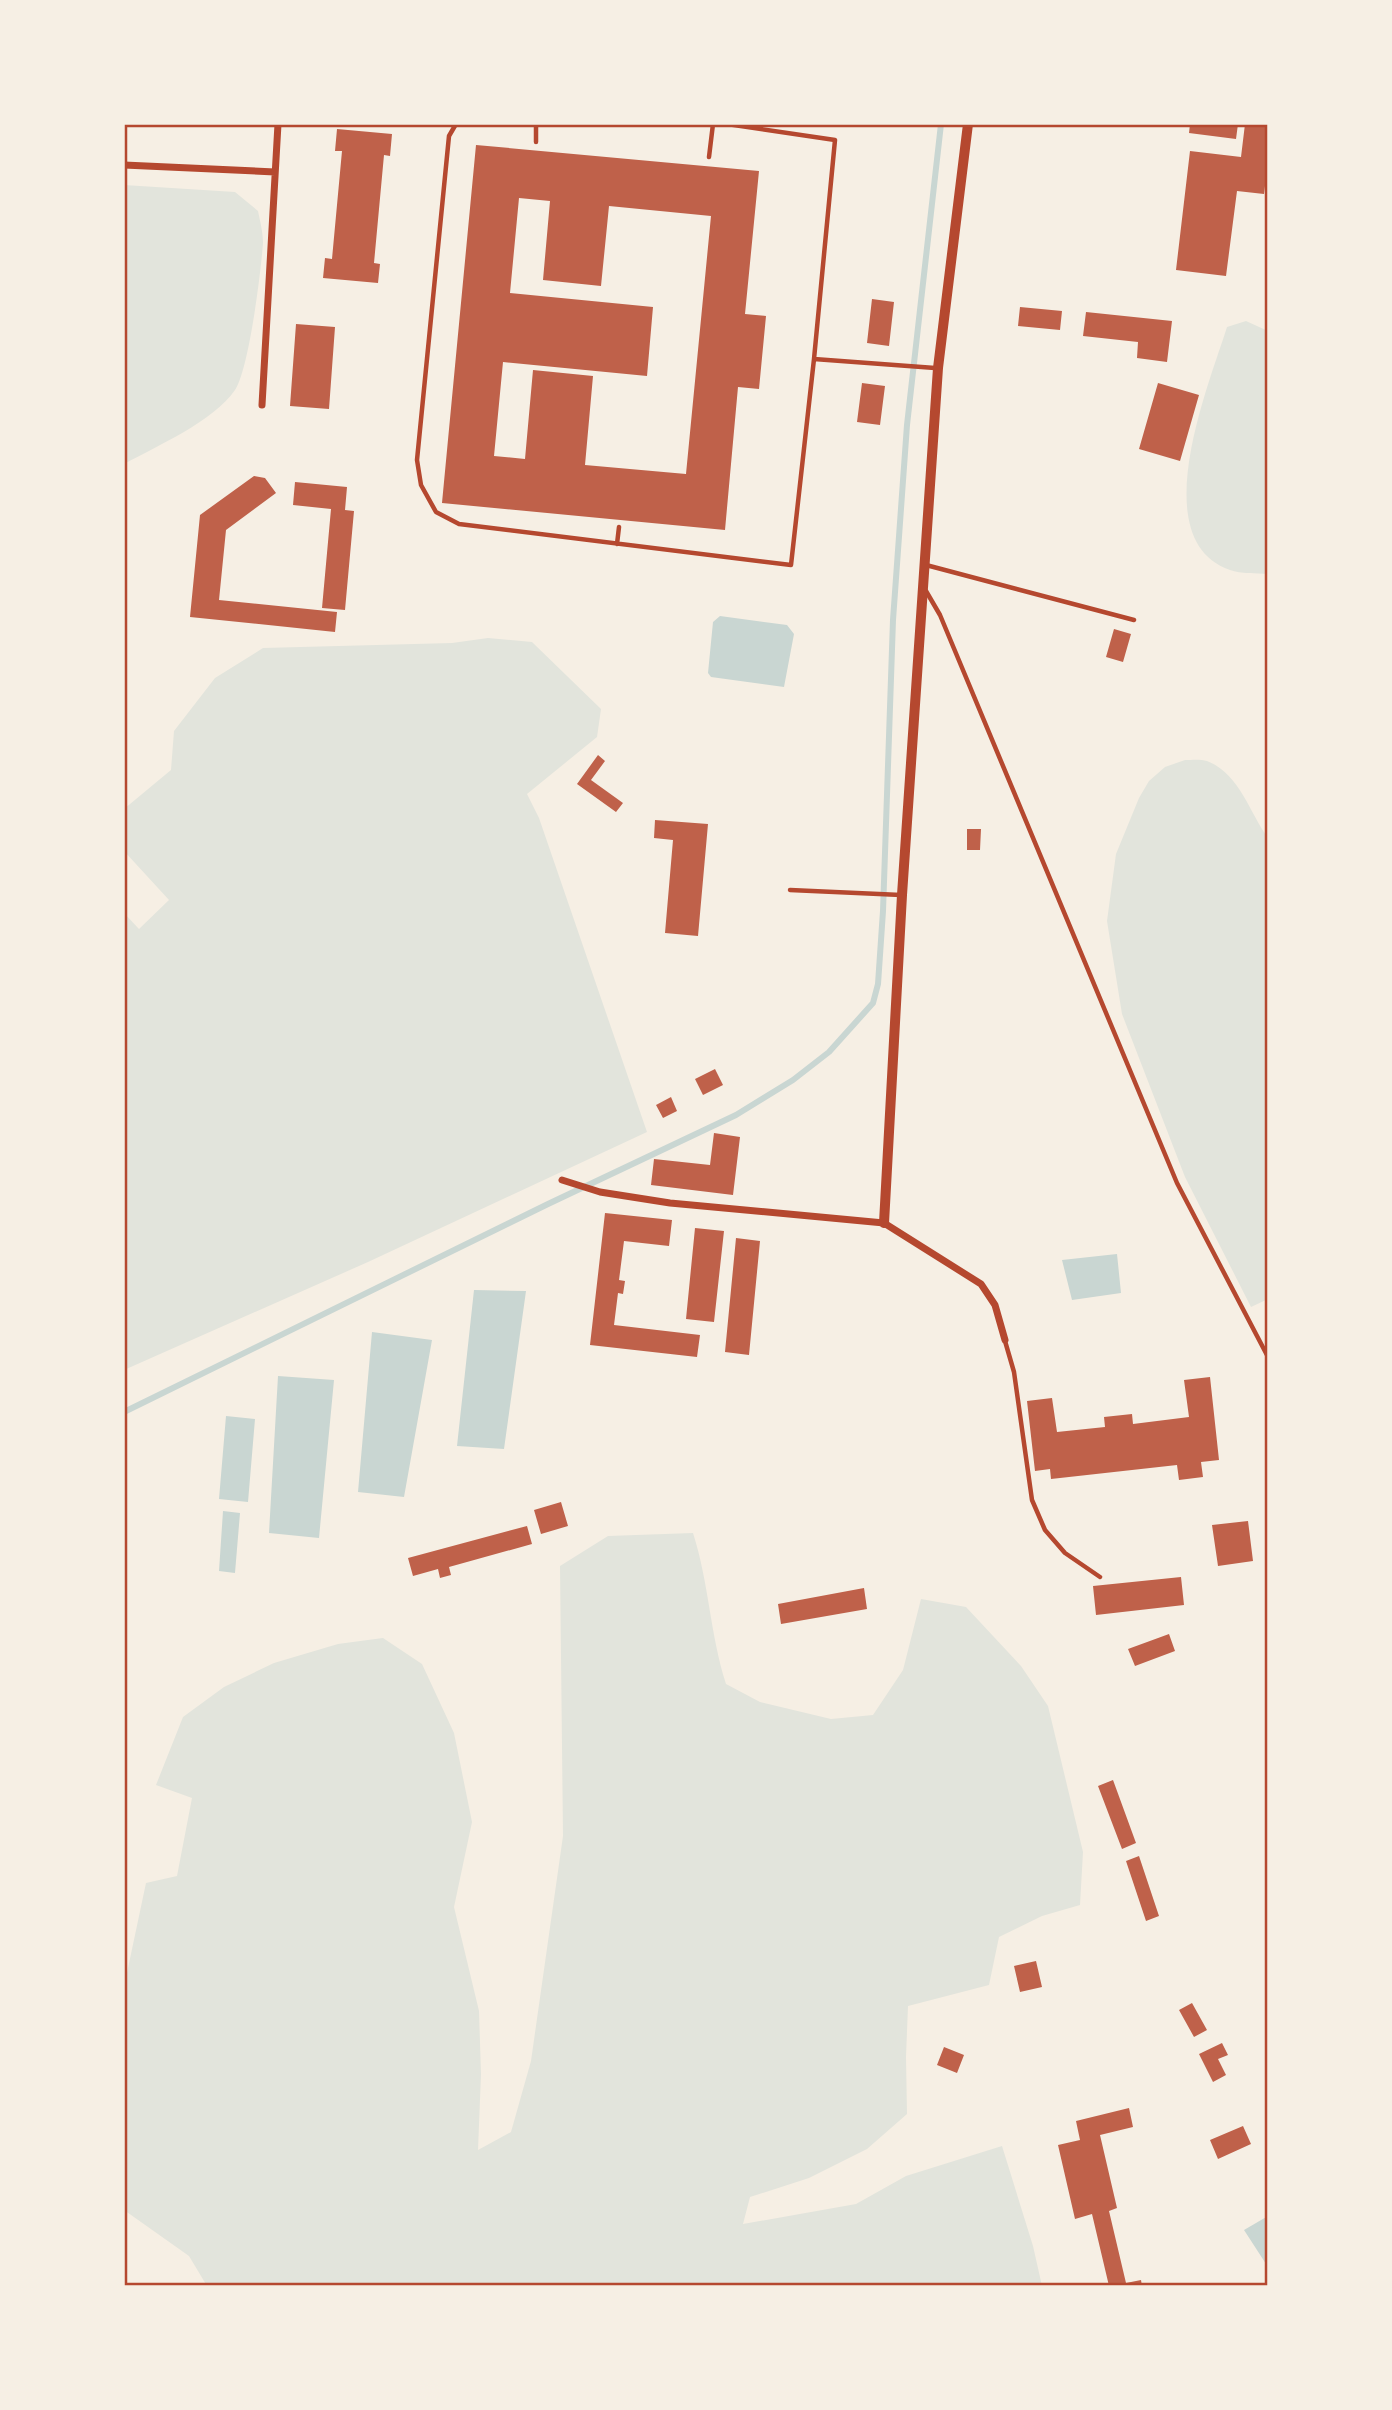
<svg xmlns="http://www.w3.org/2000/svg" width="1392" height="2410" font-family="Poppins,sans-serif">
	<rect width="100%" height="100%" fill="#f6efe4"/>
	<!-- green -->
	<path fill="#e2e4dc" d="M124 185 235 192 258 211C260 221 263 232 263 243 261 271 249 369 235 390 214 421 157 446 124 464Z
		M1246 321 1268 331V574C1256 573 1241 574 1230 570 1144 540 1209 385 1227 327Z
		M488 638 532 642 601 709 597 737 527 794 539 818 647 1132 368 1262 124 1370V913L139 929 169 900 124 851V809L171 770 174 731 215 678 263 648 452 643Z
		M1185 760C1191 760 1201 759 1207 761 1240 774 1249 812 1268 838V1299L1251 1307 1185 1177 1122 1014 1107 921 1116 854 1139 798 1149 781 1165 767Z
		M693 1533C709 1583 710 1634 726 1684L760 1702 831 1719 873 1715 903 1670 921 1599 966 1607 1021 1666 1048 1706 1083 1852 1080 1905 1042 1916 999 1937 989 1985 908 2006 906 2057 907 2114 867 2149 809 2178 750 2197 743 2224 856 2204 906 2176 1002 2146 1033 2246 1042 2286H207L189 2256 124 2210V1987L146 1883 177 1876 192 1798 156 1785 183 1717 224 1687 274 1663 338 1644 383 1638 422 1664 454 1733 472 1822 454 1907 479 2011 481 2074 478 2150 511 2132 531 2061 563 1836 560 1566 608 1536Z"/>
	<!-- water -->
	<path fill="#c9d6d2" d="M720 616 787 625 794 634 784 687 711 677 708 673 713 622Z
		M1117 1254 1121 1293 1072 1300 1062 1260Z
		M474 1290 526 1291 504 1449 457 1446Z
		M372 1332 432 1340 404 1497 358 1492Z
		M278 1376 334 1380 319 1538 269 1533Z
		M226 1416 255 1419 248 1502 219 1499Z
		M223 1511 240 1513 235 1573 219 1571Z
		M1268 2216V2267L1244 2230Z"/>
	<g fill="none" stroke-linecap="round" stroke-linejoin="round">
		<!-- stream -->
		<path stroke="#c9d6d2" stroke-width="6" d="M124 1412 548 1204 736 1115 793 1080 829 1052 873 1003 878 984 883 911 893 620 907 425 941 124"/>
	</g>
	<!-- building -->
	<path fill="#bf614a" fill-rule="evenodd" d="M1190 124H1238L1236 139 1189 133Z
		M1245 124H1268V162L1264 194 1237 191 1226 276 1176 270 1190 151 1241 157Z
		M337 129 392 134 390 156 384 155 374 263 380 264 378 283 323 278 325 258 332 259 342 151H335Z
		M476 145 759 171 745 314 766 316 759 389 738 387 725 530 442 503ZM519 198 550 201 543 280 601 286 609 206 711 216 686 474 585 465 593 376 533 370 525 459 494 456 503 362 647 376 653 307 510 293Z
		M872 299 894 302 889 346 867 343Z
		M1020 307 1062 311 1060 330 1018 326Z
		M1086 312 1172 321 1167 362 1137 358 1138 342 1083 336Z
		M296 324 335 327 329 409 290 406Z
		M862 383 885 386 880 425 857 422Z
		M1158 383 1199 395 1180 461 1139 449Z
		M254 476 265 478 276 493 226 530 219 600 337 612 335 632 190 617 200 515Z
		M295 482 347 487 345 510 354 511 345 610 322 608 331 509 293 505Z
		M1114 629 1131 634 1123 662 1106 657Z
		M598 755 605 761 591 780 623 803 616 812 577 784Z
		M655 820 708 824 698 936 665 933 673 840 654 838Z
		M967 829H981L980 850H967Z
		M715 1069 723 1085 703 1095 695 1079Z
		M671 1097 677 1111 663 1118 656 1105Z
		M714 1133 740 1137 733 1195 651 1185 654 1159 710 1165Z
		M605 1213 672 1220 669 1246 624 1241 619 1280 625 1281 623 1294 618 1293 614 1325 700 1335 697 1357 590 1345Z
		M695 1228 724 1231 714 1322 686 1319Z
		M736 1238 760 1241 749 1355 725 1352Z
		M1210 1377 1219 1460 1201 1462 1203 1477 1179 1480 1177 1465 1051 1479 1050 1469 1035 1471 1027 1401 1052 1398 1057 1432 1105 1427 1104 1417 1132 1414 1133 1424 1189 1417 1184 1380Z
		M561 1502 568 1526 541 1534 534 1510Z
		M1248 1521 1253 1561 1218 1566 1212 1525Z
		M527 1526 532 1544 449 1567 451 1575 440 1578 438 1569 413 1576 408 1558Z
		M1181 1577 1184 1605 1096 1615 1093 1586Z
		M864 1588 867 1609 781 1624 778 1604Z
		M1169 1634 1175 1651 1135 1666 1128 1649Z
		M1113 1780 1136 1843 1122 1849 1098 1786Z
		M1139 1856 1159 1916 1146 1921 1126 1861Z
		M1036 1961 1042 1987 1020 1992 1014 1966Z
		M1192 2003 1207 2030 1194 2037 1179 2010Z
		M1222 2043 1228 2055 1218 2059 1226 2075 1213 2082 1199 2054Z
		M944 2047 964 2055 957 2073 937 2065Z
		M1129 2108 1133 2127 1100 2135 1117 2208 1109 2211 1126 2283 1141 2280 1142 2286H1109L1092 2214 1075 2219 1058 2145 1080 2140 1076 2121Z
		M1243 2126 1251 2144 1218 2159 1210 2140Z"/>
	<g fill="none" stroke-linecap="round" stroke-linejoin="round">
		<!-- service -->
		<path stroke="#b5482f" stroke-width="4.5" d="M456 124 449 136 417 460 421 485 436 512 459 524 791 565 814 359 835 140 727 124
			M536 142V124
			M709 157 713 124
			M814 359 935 368
			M617 544 619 527
			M926 565 1134 620
			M926 591 940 615 1177 1183 1268 1357
			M790 890 901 895
			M1005 1341 1014 1372 1032 1500 1045 1530 1065 1553 1100 1577"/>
		<!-- minor -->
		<path stroke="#b5482f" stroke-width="7" d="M124 165 275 172
			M262 405 278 124
			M562 1180 600 1192 670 1203 884 1223 981 1284 995 1305 1005 1340"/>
		<!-- tertiary -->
		<path stroke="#b5482f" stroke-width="10" d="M884 1223 902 895 938 368 968 124"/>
	</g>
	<!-- border -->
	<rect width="1392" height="2410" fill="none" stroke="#f6efe4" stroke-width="252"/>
	<rect x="126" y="126" width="1140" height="2158" fill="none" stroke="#b5482f" stroke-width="2.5"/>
</svg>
